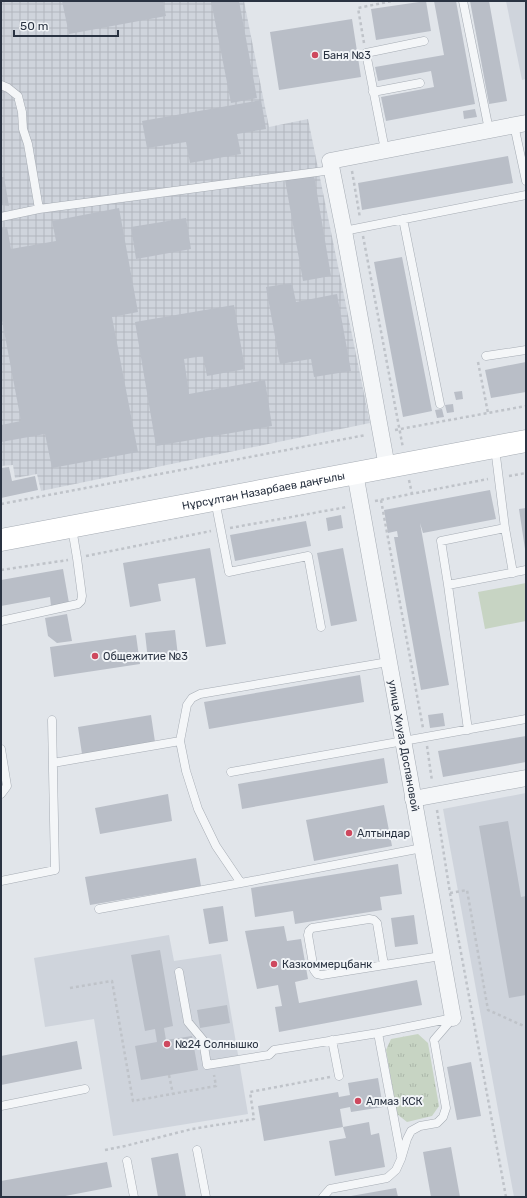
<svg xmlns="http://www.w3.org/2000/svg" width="527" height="1198" font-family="Rubik,sans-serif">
	<defs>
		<pattern id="industrial-grid" width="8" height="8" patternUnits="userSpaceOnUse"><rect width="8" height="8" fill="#cfd4dc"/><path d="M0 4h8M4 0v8" fill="none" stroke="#b2b6be"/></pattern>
		<pattern id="grass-tufts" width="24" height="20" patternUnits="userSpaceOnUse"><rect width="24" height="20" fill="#c7d4c3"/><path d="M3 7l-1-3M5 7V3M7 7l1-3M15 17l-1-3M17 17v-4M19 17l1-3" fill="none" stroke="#abb6a9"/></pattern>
	</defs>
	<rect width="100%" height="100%" fill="#e1e5ea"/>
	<!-- built -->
	<path fill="#cfd4dc" d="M506 1H526V79L522 80Z
		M526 793V1197H514L443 809Z
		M169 935 174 961 221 954 248 1114 113 1136 94 1019 45 1027 34 958Z"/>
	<!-- industrial -->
	<path fill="url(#industrial-grid)" d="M1 1H244L269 127 308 119 370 423 41 491 37 474 15 478 13 465 1 466Z"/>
	<!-- grass -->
	<path fill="url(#grass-tufts)" d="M418 1034 428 1043 439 1106 432 1116 407 1122 397 1114 386 1050 391 1039Z"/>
	<!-- pitch -->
	<path fill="#c7d4c3" d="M526 583V621L485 629 478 592Z"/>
	<!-- building -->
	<path fill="#b9bec7" d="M62 1H163L166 16 69 34Z
		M211 1H239L257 98 231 103Z
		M426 1 431 31 376 40 371 9Z
		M434 1H456L475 104 386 121 381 97 434 87 431 71 378 81 375 67 444 55Z
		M470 1H489L507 101 489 104Z
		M352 19 361 77 279 90 270 32Z
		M261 100 266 129 237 134 241 154 190 163 186 142 147 148 142 121Z
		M475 109 477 117 464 119 463 111Z
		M508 156 513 183 362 210 358 183Z
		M314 175 331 276 303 281 285 180Z
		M1 177H4L9 206 1 205Z
		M119 208 138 312 112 317 138 452 52 468 45 434 1 442V425L21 421 1 315V228L7 227 11 249 56 241 52 221Z
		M186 218 191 249 136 259 131 227Z
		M402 257 432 411 403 417 374 262Z
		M292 283 296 302 337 294 351 371 314 377 311 359 280 364 266 287Z
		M234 305 245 369 207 376 203 356 184 359 189 394 265 380 272 426 156 446 135 322Z
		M526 362V392L491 398 485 370Z
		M462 391 463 399 456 400 454 392Z
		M453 404 454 412 447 413 445 405Z
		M442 409 444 417 437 418 435 410Z
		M9 467 12 481 35 476 38 490 1 498V468Z
		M490 490 496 519 423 533 420 523 449 685 421 690 394 537H398L397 531 388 533 384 510Z
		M526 508V548L525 549 519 509Z
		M341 515 343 528 328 531 326 518Z
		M306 521 311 546 235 561 230 535Z
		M210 548 226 644 206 647 195 578 158 584 161 601 130 607 123 563Z
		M343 548 357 621 331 626 317 553Z
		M63 569 69 603 51 606 50 597 1 606V580Z
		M67 614 72 641 57 643 48 636 45 618Z
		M175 630 178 656 148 660 145 633Z
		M136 635 140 664 54 677 50 647Z
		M360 675 364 702 209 729 204 702Z
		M443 713 445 726 430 728 428 715Z
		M151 715 155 742 82 754 78 727Z
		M526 736V762L443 777 438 751Z
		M384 758 388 783 242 809 238 784Z
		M168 794 172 821 100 834 95 808Z
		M384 805 392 846 314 861 306 820Z
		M508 821 521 897 526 896V995L509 998 479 826Z
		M196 858 201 886 90 905 85 877Z
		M398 864 402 894 380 897 382 910 295 924 293 911 255 917 251 888Z
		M223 906 228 941 209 944 203 909Z
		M414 915 418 944 395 947 391 918Z
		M284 926 287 941 301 939 308 979 295 982 299 1003 417 980 422 1005 279 1032 275 1007 282 1006 278 985 257 989 245 931Z
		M160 950 173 1026 164 1028 166 1040 192 1036 198 1070 141 1080 135 1046 157 1042 155 1029 145 1031 131 955Z
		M227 1005 230 1023 200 1028 197 1010Z
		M77 1041 82 1069 1 1085V1056Z
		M471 1062 481 1116 457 1120 447 1067Z
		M378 1078 383 1107 351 1112 350 1107 340 1109 343 1127 264 1141 258 1106 338 1092 339 1097 350 1095 348 1083Z
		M369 1122 371 1135 379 1133 385 1167 335 1176 329 1141 346 1138 343 1127Z
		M451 1147 460 1197H431L423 1152Z
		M178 1153 186 1197H158L151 1158Z
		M107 1162 112 1187 60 1197H1V1181Z
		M396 1188 398 1197H351V1196Z"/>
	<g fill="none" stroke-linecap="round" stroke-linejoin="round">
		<!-- lane casing -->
		<g stroke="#a6acb4" stroke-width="9">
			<path id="lane" d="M463 1 489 130
				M1 85 8 88 18 96 22 112 23 129 28 144 39 209 1 217
				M373 92 420 83
				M514 125 526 181
				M385 150 366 53 424 41
				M39 209 332 170
				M403 219 440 404
				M344 231 526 195
				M486 356 526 350
				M495 448 505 528 513 573
				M215 500 229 572 308 556 321 627
				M448 585 526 570
				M1 621 78 604 81 601 82 596 77 558 72 528
				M388 662 200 694 192 698 187 705 180 741 186 771 198 809 216 846 241 883 422 848
				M468 730 448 585 441 541 505 528
				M1 749 7 786 1 794
				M53 763 180 741
				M231 772 526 719
				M1 881 55 870 52 720
				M99 909 241 883
				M384 965 377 923 374 920 369 919 312 928 309 931 308 935 314 970 317 974 322 975 441 956
				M179 972 188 1022 203 1040 207 1065 269 1055 274 1050 378 1033 453 1018
				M378 1033 401 1156
				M332 1040 339 1076
				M1 1106 85 1089
				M197 1150 206 1197
				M127 1161 134 1197
				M323 1197 330 1189 387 1178 396 1170 401 1159 407 1139 411 1131 420 1126 437 1123 443 1117 446 1108 434 1040 453 1018"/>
		</g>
		<!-- street casing -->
		<g stroke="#a6acb4" stroke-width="17">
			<g id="street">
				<path d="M387 467 344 231 330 161 526 123"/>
				<path id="s1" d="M355 473 453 1018"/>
				<path d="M413 799 526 778"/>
			</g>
		</g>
		<!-- secondary casing -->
		<g stroke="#a6acb4" stroke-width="23">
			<g id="secondary">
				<path id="s2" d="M1 540 526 441"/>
			</g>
		</g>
		<!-- path -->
		<path stroke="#bfc3c9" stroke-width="2.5" stroke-dasharray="3 3" stroke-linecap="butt" d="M364 43 358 8 392 1
			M352 171 360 218
			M363 236 403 448
			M478 362 488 413
			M395 430 526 406
			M509 476 526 473
			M409 480 412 494
			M381 500 423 728
			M375 501 488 479
			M1 504 366 435
			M230 528 347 507
			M86 556 211 531
			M1 570 68 560
			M427 746 432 781
			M437 810 450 893 506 1197
			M450 893 467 890 488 1010 526 1027
			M70 988 112 981 133 1101 216 1086 214 1075
			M169 1075 173 1094
			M105 1150 125 1146 192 1129 254 1119 250 1092 330 1077"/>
		<!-- lane -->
		<use href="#lane" stroke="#f4f6f8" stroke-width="8"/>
		<!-- street -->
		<use href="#street" stroke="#f4f6f8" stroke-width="16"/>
		<!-- secondary -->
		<use href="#secondary" stroke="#fff" stroke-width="22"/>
	</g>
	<!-- markers -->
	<g fill="#ce485e" stroke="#f1f4f7" stroke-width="1.5">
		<circle cx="315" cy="55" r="4"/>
		<circle cx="95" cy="656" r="4"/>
		<circle cx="349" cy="833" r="4"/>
		<circle cx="274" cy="964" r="4"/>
		<circle cx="167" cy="1044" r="4"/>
		<circle cx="358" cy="1101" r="4"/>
	</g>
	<g text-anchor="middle" stroke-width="4" stroke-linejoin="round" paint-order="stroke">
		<!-- poi labels -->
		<g font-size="11" fill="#2a3342" stroke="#f1f4f7" text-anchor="start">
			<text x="323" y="59">Баня №3</text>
			<text x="103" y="660">Общежитие №3</text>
			<text x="357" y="837">Алтындар</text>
			<text x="282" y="968">Казкоммерцбанк</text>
			<text x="175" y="1048">№24 Солнышко</text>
			<text x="366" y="1105">Алмаз КСК</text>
		</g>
		<!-- street labels -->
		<g font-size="11" fill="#2a3342" stroke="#f1f4f7">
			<text dy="4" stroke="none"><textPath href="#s2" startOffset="267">Нұрсұлтан Назарбаев даңғылы</textPath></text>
			<text dy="4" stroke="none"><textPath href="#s1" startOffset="277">улица Хиуаз Доспановой</textPath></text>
		</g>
	</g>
	<!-- border -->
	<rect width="527" height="1198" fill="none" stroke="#2a3342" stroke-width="4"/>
	<!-- scale -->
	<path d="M14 30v6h104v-6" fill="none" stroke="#2a3342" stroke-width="2"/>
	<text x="20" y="30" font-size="12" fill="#2a3342" stroke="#f1f4f7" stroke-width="3" paint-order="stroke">50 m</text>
</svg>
